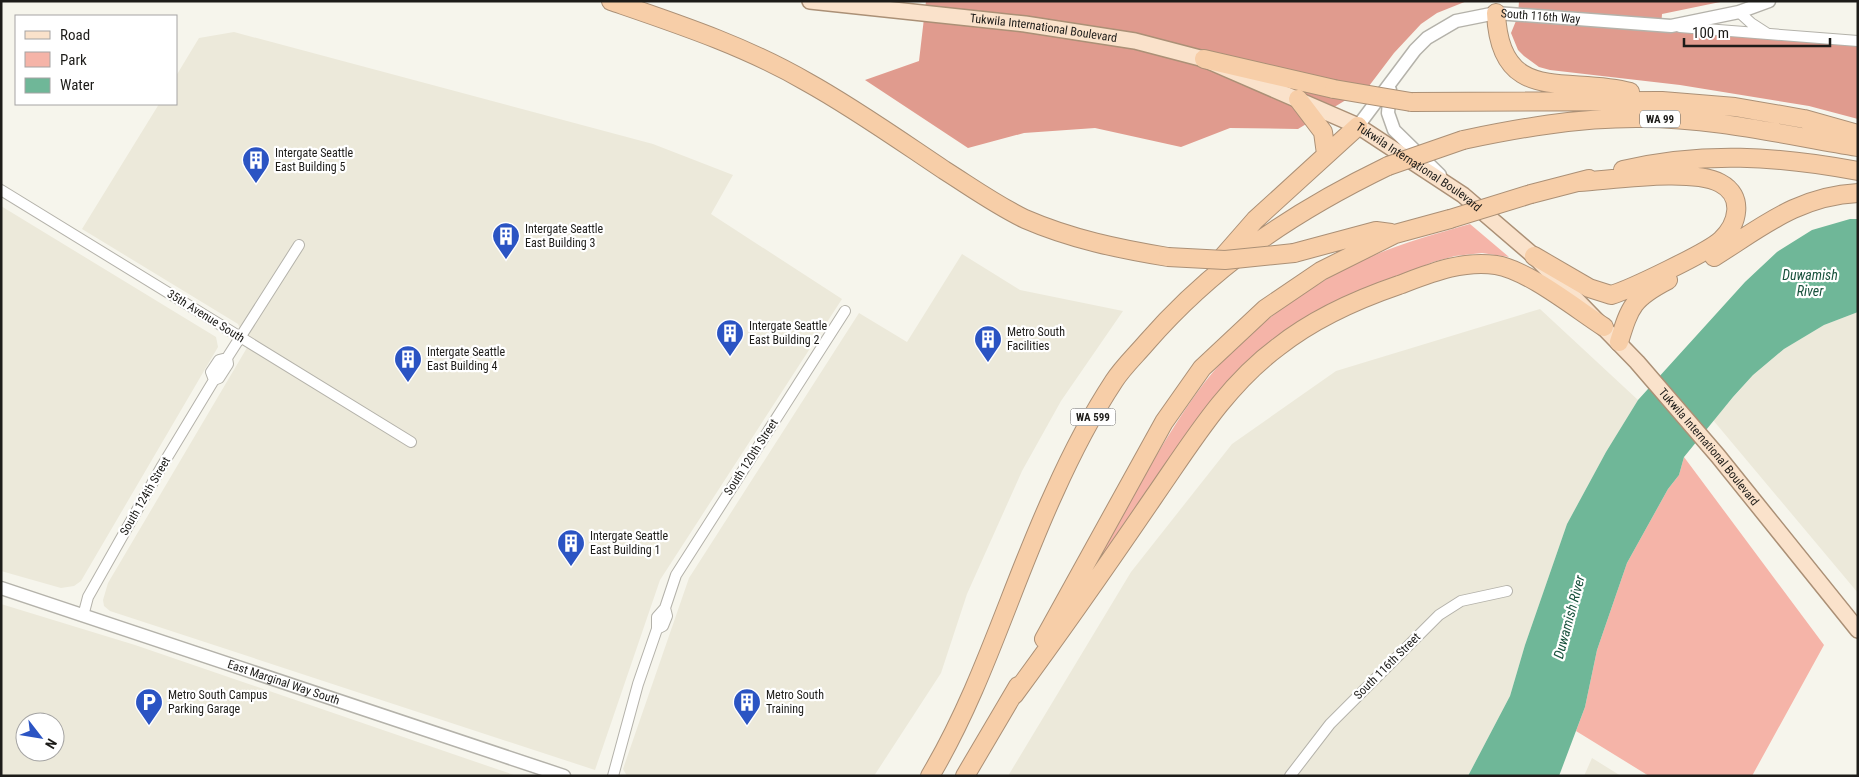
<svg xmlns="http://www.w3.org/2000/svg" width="1859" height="777" font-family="'Roboto Condensed',sans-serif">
	<rect width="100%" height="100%" fill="#f6f5ec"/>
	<!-- built -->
	<path fill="#ece9da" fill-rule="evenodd" d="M234 32 653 144 733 175 711 214 842 299 660 580 595 770 110 611 104 606 103 600 108 583 248 346 238 324 82 229 159 104H176V76L199 38Z
		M1 206 216 337 218 347 81 581 74 586 61 588 1 571Z
		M962 254 1020 290 1123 311 1061 401 1022 471 967 594 941 673 874 776H627L623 769 689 578 859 313 907 342Z
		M1540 309 1638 400 1606 452 1567 524 1525 645 1510 696 1468 776H1008L1131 572 1232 444 1336 371Z
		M1858 312V593L1713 420 1753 375 1784 349 1824 325Z
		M1 604 135 645 517 776H1ZM25 722H55V752H25Z
		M1592 758 1621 776H1584Z"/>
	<!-- green -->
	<path fill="#f5b4a8" d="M1470 224 1509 257 1482 253 1455 256 1433 262 1371 288 1289 332 1096 564C1128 507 1158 447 1196 394 1236 338 1297 292 1359 262 1394 245 1432 235 1470 224Z
		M1684 457 1824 645 1752 776H1649L1576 731 1585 707 1597 650 1627 563 1668 489 1679 475Z"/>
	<!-- forest -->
	<path fill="#e09b8e" d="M926 1H1467L1437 13 1421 24 1394 53 1369 86 1298 129 1230 128 1181 147 1095 128 1024 133 968 148 865 80 919 61Z
		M1519 1H1725L1662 14 1661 28 1774 40 1858 45V119L1809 106 1680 85 1550 70 1539 67 1524 56 1518 50 1511 33 1518 16Z"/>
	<!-- water -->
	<path fill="#6fb798" d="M1850 219H1858V312L1824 325 1784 349 1753 375 1733 397 1684 457 1679 475 1668 489 1627 563 1597 650 1585 707 1559 776H1468L1510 696 1525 645 1567 524 1606 452 1638 400 1745 282 1777 252 1812 230Z"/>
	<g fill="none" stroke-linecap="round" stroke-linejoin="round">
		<!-- minor casing -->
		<g stroke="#b4b2aa" stroke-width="12">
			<path id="minor" d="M1739 12 1751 23 1768 34
				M1680 27 1858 41
				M1 190 411 442
				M214 380 211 372 219 360 227 358
				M83 616 88 597 162 466 214 380 219 378 228 364 227 358 299 245
				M657 629 663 626 667 616 665 608
				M613 776 638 684 657 629V617L665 608 676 575 845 311
				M1290 776 1330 724 1439 615 1461 601 1507 591"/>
		</g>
		<!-- tertiary casing -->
		<g stroke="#b4b2aa" stroke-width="15">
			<g id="tertiary">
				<path d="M1390 90 1388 113 1394 130 1440 175"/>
				<path id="s1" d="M1358 126 1415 50 1427 38 1456 21 1496 13 1671 26 1739 12 1769 1"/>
				<path id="s2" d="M1 588 564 776"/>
			</g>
		</g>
		<!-- primary casing -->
		<g stroke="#ab9076" stroke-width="18">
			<g id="primary">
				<path id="s3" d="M810 1 1025 24 1135 41 1204 59 1358 126 1463 195 1534 256 1637 362 1718 456 1858 630"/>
			</g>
		</g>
		<!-- motorway casing -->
		<g stroke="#ab9076" stroke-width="20">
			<path id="motorway" d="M611 1C678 24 745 46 807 82 854 108 899 140 944 170 971 187 996 205 1025 219 1071 239 1119 249 1168 257
				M1496 13C1500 107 1568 75 1630 92
				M1204 59 1334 89
				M1298 99 1323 132 1326 154
				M1411 102 1662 101 1735 107 1804 119 1858 134
				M1463 140C1520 128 1577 118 1636 118 1710 117 1785 135 1858 147
				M1623 170C1702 151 1779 156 1858 171
				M1531 194 1589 179
				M1294 253 1376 231 1391 233
				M1534 256 1589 288 1611 295C1629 290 1708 252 1721 240 1738 224 1745 196 1720 183 1691 168 1613 180 1579 182
				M1714 257C1762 227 1798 196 1858 193
				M1220 260 1255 220 1358 126
				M1619 342C1630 306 1633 298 1668 280
				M1044 639 1164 422 1202 368 1265 309 1321 271 1395 234 1450 219
				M1014 695C1062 630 1108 564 1153 498 1190 445 1225 386 1278 347 1312 320 1358 299 1399 285 1431 273 1462 260 1496 265 1528 270 1576 309 1604 327
				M930 776C983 687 1011 586 1054 493 1071 455 1091 416 1114 381 1123 367 1136 355 1147 342 1215 264 1295 211 1388 166
				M965 776 1018 686"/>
		</g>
		<!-- minor -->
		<use href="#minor" stroke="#fff" stroke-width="10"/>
		<!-- tertiary -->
		<use href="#tertiary" stroke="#fff" stroke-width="12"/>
		<!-- primary -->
		<use href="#primary" stroke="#fae2cb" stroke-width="15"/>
		<!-- motorway -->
		<use href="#motorway" stroke="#f7cea8" stroke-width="18"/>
		<!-- motorway-bridge casing -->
		<g stroke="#ab9076" stroke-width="20" stroke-linecap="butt">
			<path id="motorway-bridge" d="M1334 89 1411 102
				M1388 166 1463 140
				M1450 219 1531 194
				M1168 257 1225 260 1294 253"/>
		</g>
		<!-- motorway-bridge -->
		<use href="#motorway-bridge" stroke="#f7cea8" stroke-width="18"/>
	</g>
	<!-- icons -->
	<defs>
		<g id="building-pin" transform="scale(1.4375)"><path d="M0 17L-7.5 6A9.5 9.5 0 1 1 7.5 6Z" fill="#2b54c3" stroke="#fff"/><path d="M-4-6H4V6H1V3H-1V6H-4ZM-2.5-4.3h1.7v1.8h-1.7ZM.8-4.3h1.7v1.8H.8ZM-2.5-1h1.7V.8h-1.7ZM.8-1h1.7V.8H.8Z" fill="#fff"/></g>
		<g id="parking-pin" transform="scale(1.4375)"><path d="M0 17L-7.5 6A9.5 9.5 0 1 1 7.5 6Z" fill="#2b54c3" stroke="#fff"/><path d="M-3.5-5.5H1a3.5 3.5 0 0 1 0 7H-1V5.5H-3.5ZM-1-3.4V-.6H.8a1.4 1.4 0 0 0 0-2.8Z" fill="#fff"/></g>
	</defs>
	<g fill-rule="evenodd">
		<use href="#building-pin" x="256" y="160"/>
		<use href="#building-pin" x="506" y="236"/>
		<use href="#building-pin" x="730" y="333"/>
		<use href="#building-pin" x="988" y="339"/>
		<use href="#building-pin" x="408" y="359"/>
		<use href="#building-pin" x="571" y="543"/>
		<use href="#parking-pin" x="149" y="702"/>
		<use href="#building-pin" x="747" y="702"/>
	</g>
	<g text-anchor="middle" stroke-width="4.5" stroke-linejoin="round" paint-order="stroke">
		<!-- shield labels -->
		<g fill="#fff" stroke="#61605e" stroke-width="1">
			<rect x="1640" y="110.5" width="40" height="17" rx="4"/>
			<rect x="1070.5" y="408.5" width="45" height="17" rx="4"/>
		</g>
		<g font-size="11" font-weight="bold" fill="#1d1c19">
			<text x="1660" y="123">WA 99</text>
			<text x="1093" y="421">WA 599</text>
		</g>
		<!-- street labels -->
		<g font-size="12" fill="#1d1c19" stroke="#fff">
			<text dy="4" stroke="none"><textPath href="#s1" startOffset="231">South 116th Way</textPath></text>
			<text dy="4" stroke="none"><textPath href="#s3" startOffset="235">Tukwila International Boulevard</textPath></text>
			<text dy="4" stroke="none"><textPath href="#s3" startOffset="640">Tukwila International Boulevard</textPath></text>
			<text transform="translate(206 316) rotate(32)" y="4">35th Avenue South</text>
			<text dy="4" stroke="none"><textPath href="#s3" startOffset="1045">Tukwila International Boulevard</textPath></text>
			<text transform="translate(751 457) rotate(-57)" y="4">South 120th Street</text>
			<text transform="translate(145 496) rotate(-60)" y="4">South 124th Street</text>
			<text transform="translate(1387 666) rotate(-45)" y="4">South 116th Street</text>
			<text dy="4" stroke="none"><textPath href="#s2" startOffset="298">East Marginal Way South</textPath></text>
		</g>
		<!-- poi labels -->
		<g font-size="12" fill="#1d1c19" stroke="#fff" text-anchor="start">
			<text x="275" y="157">Intergate Seattle<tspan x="275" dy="14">East Building 5</tspan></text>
			<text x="525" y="233">Intergate Seattle<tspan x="525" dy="14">East Building 3</tspan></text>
			<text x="749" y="330">Intergate Seattle<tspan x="749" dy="14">East Building 2</tspan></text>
			<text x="1007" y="336">Metro South<tspan x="1007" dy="14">Facilities</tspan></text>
			<text x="427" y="356">Intergate Seattle<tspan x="427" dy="14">East Building 4</tspan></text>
			<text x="590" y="540">Intergate Seattle<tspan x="590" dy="14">East Building 1</tspan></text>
			<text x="168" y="699">Metro South Campus<tspan x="168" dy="14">Parking Garage</tspan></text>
			<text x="766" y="699">Metro South<tspan x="766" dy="14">Training</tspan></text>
		</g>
		<!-- water labels -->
		<g font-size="14" font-style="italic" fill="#19523d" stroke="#fff">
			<text x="1810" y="280">Duwamish<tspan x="1810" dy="16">River</tspan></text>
			<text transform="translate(1569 617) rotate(-75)" y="5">Duwamish River</text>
		</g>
	</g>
	<!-- border -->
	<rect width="1859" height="777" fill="none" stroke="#1d1c19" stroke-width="5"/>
	<!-- legend -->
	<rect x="15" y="15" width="162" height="90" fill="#ffffff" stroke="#a5a4a3"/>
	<rect x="25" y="31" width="25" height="8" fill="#fae2cb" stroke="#a5a4a3"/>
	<text x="60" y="40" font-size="15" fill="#1d1c19">Road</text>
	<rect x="25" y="52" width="25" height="15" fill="#f5b4a8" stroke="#a5a4a3"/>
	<text x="60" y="65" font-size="15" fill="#1d1c19">Park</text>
	<rect x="25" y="78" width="25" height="15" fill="#6fb798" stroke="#a5a4a3"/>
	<text x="60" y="90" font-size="15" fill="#1d1c19">Water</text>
	<!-- north arrow -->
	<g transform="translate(40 737) rotate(121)"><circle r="24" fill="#ffffff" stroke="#a5a4a3"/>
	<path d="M0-4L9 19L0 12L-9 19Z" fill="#2b54c3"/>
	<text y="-8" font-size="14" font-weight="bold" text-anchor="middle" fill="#1d1c19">N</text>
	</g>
	<!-- scale -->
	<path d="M1684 38v8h146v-8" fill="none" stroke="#1d1c19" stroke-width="2.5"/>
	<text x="1692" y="38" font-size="15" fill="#1d1c19" stroke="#ffffff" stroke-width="4" paint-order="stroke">100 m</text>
</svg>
